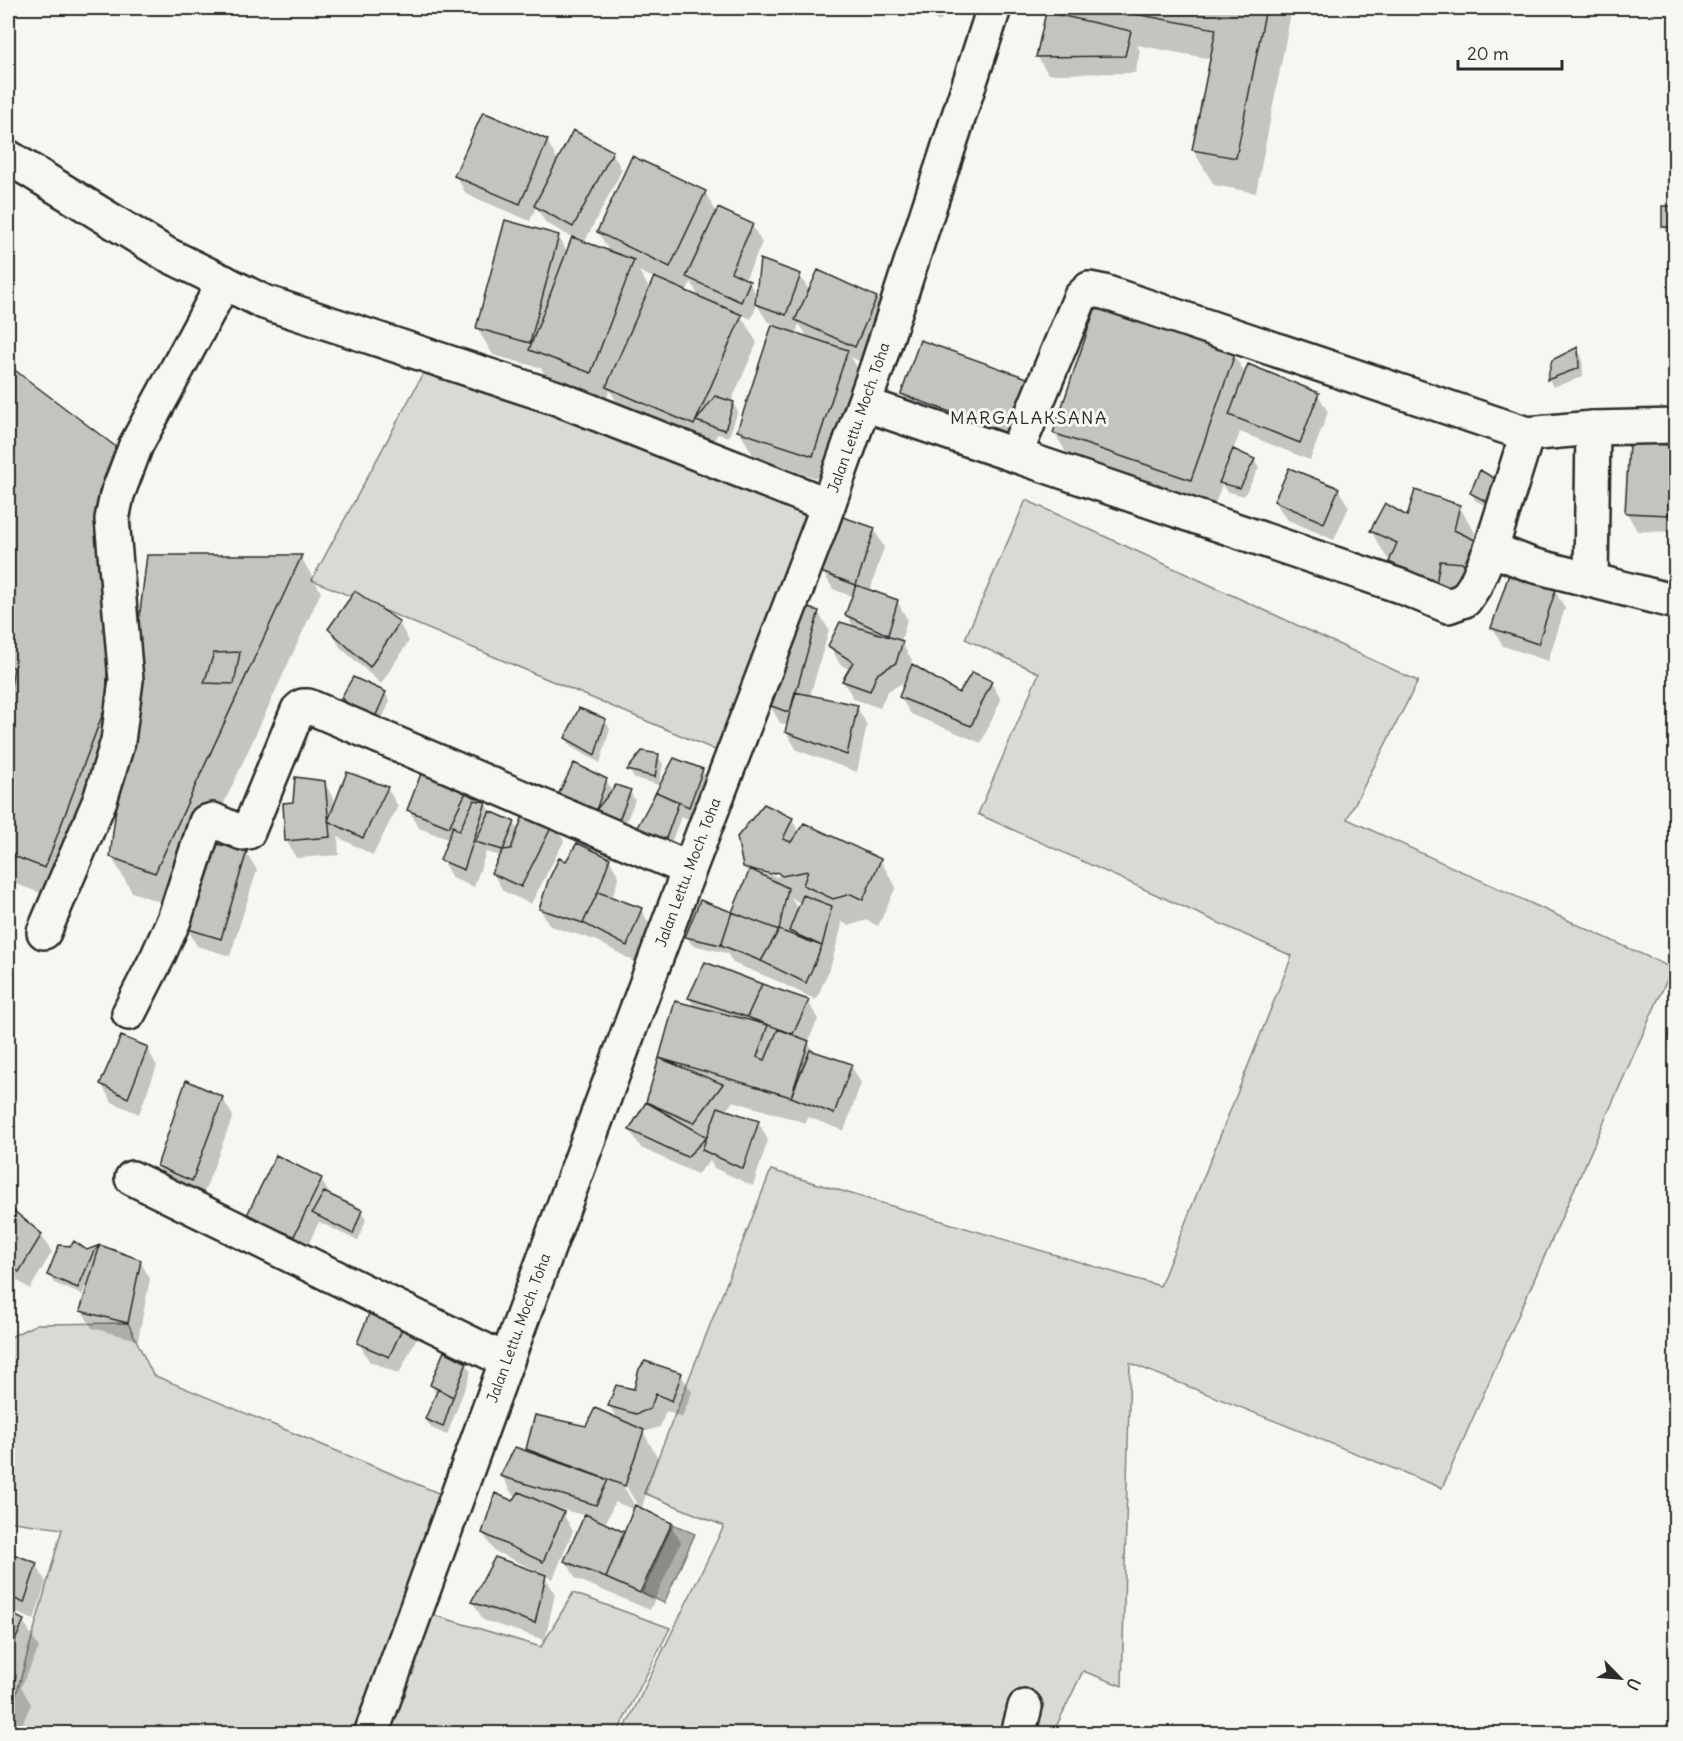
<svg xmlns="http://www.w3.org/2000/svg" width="1683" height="1741" font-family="Delius,sans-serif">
	<rect width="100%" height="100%" fill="#f6f6f2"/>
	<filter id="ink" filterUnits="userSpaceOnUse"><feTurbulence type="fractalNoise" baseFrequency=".0167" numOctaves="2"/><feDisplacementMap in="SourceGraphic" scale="12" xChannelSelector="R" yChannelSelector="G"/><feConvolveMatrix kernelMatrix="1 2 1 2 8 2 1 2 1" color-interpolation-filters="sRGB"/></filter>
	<g filter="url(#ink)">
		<!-- green -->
		<path fill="#d9d9d5" stroke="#828280" stroke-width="1.5" d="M432 357 822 522 732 757 312 580Z
			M1026 500 1418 681 1347 819 1672 968 1442 1488 1130 1363 1122 1686 1083 1671 1053 1733 622 1734 724 1526 644 1493 771 1170 1160 1286 1292 956 978 814 1039 673 965 639Z
			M128 1323 153 1375 448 1497 355 1733 8 1734V1724L62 1529 8 1521V1338L37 1324Z
			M573 1593 670 1628 617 1733 385 1734 433 1615 541 1647Z"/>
		<!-- water -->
		<path fill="#aeaeab" stroke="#7a7a78" stroke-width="1.5" d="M673 1524 695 1534 664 1603 642 1593Z"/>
		<!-- shadow -->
		<path fill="#0003" fill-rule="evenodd" d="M917 8H949L939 22Z
			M1063 8H1292L1256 193 1214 185 1193 150 1211 59 1137 45 1140 51 1135 73 1048 74 1037 56 1070 19Z
			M547 141 558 161 612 152 622 170 584 243 610 252 598 232 705 192 717 213 752 225 762 243 745 280 749 282 757 296 800 276 810 292 876 298 887 316 865 364 851 357 863 378 828 482 755 458 739 431 781 327 767 321 757 305 751 319 740 314 757 343 731 402 738 411 729 437 717 434 710 451 623 413 610 390 606 399 546 377 541 368 493 355 477 328 558 236 568 253 573 238 546 223 536 207 530 221 466 194 456 176ZM639 271 655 279 650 290ZM691 282 700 299 686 292ZM799 324 804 331 808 338 796 334Z
			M1676 208V235H1668L1663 226Z
			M1577 349 1582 357 1583 377 1553 387 1549 379Z
			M1234 355 1246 375 1318 394 1328 412 1310 460 1240 432 1233 451 1254 460 1259 468 1244 496 1226 491 1222 484 1211 515 1075 468 1054 432Z
			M8 367 113 447 134 483 126 716 301 557 321 592 176 908 132 892 111 856 125 746 65 902 8 881V712L11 691 8 689Z
			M1029 381 1026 460 918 421 903 394Z
			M1671 446 1676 454V532L1637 531 1627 513Z
			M1338 489 1349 507 1334 540 1286 519 1275 501Z
			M1471 493H1507L1500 513 1476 501Z
			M1459 506 1475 533 1473 540 1480 544 1451 610 1406 589 1391 562 1392 560 1387 558 1371 531Z
			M874 529 884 547 870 591 897 601 907 619 901 642 912 660 908 673 959 695 991 682 1001 700 981 743 911 714 900 697 907 680 887 692 880 708 854 699 843 681 850 670 840 664 830 646 854 628 847 615 853 597 833 589 823 572Z
			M1555 591 1565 608 1548 661 1503 646 1493 628Z
			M355 593 399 623 409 641 381 684 340 647 330 629Z
			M818 612 829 630 810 696 857 707 867 725 857 772 797 750 786 732 788 725 780 723 770 705Z
			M385 693 390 701 378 729 348 707 343 698Z
			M605 720 610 729 600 763 571 747 566 738Z
			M658 756 663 764 659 785 634 778 629 770Z
			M702 770 712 788 699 824 681 816 669 849 640 841Z
			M606 780 611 789 608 797 617 787 630 792 635 800 624 828 565 803 560 795Z
			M324 782 334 800 335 807 387 788 398 806 373 855 338 837 339 855 296 858 286 840Z
			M468 787 477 802 485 803 491 813 514 823 519 832 553 823 564 841 531 904 503 891 493 873 501 856 486 852 474 887 452 878 442 860 450 840 419 828 409 810Z
			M792 819 799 833 880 860 896 887 878 926 867 920 849 926 840 921 842 925 831 965 816 1000 773 979 733 963 727 953 692 945 687 937 732 914 749 875 744 867ZM753 868 779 874 778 877 753 871ZM791 897 798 902 802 901 798 910ZM784 900H787L778 937H776Z
			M246 852 257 870 230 956 197 946 187 928Z
			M609 859 619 877 612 898 641 909 651 927 637 963 595 940 550 926 540 909 567 863Z
			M689 998 808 1001 818 1019 808 1042 814 1053 851 1065 861 1083 844 1131 808 1117 806 1123 733 1101 726 1111 758 1122 768 1140 753 1186 714 1168 710 1161 697 1174 641 1148 630 1130 647 1103 661 1058 695 1008ZM745 1010 751 1022H748L742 1012Z
			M147 1048 157 1066 139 1114 112 1102 101 1084Z
			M222 1098 233 1116 202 1198 169 1184 158 1166Z
			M321 1179 331 1197 361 1211 366 1220 358 1241 319 1222 304 1253 248 1217Z
			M8 1208 41 1235 52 1252 30 1289 8 1274Z
			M99 1247 100 1249 140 1261 150 1279 138 1340 92 1328 82 1311 91 1279H89L82 1295 54 1283 49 1275 87 1252Z
			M376 1299 419 1333 399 1374 369 1361 359 1343Z
			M466 1364 471 1372 447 1435 431 1428 426 1419 436 1393 431 1385Z
			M681 1375 692 1392 682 1418 666 1411 660 1427 647 1431 642 1430 658 1458 641 1510 670 1524 681 1542 650 1610 576 1579 566 1561 586 1516 551 1506V1508L563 1513 573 1531 553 1579 544 1575 555 1594 545 1640 483 1620 473 1602 532 1571 533 1569 494 1551 483 1533 514 1503 518 1496 512 1494 502 1476 531 1454 528 1449 587 1427 618 1420 609 1405 635 1391ZM622 1479 639 1508H636L620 1480ZM615 1502 635 1510 625 1534 596 1521 597 1519 606 1522Z
			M8 1553 36 1564 46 1582 34 1620 8 1609Z
			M8 1614 23 1621 39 1648 21 1687 31 1704 21 1727 8 1723Z"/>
		<!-- building -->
		<path fill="#c3c3c0" stroke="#2b2b2b" stroke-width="1.5" d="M1103 8H1266L1236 158 1192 150 1216 29Z
			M1046 12 1131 31 1125 56 1036 57Z
			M483 112 548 140 520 204 454 176Z
			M573 130 613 151 573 227 534 206Z
			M632 156 706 191 670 267 597 232Z
			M1662 206H1676V227H1662Z
			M718 208 753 224 731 272 750 281 741 302 686 277Z
			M505 220 559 235 530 343 476 328Z
			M572 237 634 260 591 373 529 350Z
			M760 259 801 274 786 315 755 304Z
			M818 270 877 297 855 347 795 320Z
			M654 277 742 315 694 425 606 387Z
			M1096 306 1235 354 1191 480 1053 433Z
			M772 325 848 350 813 456 737 431Z
			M920 340 1030 379 1010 434 901 394Z
			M1578 347 1579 368 1547 380 1552 360Z
			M1248 364 1319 393 1300 443 1229 415Z
			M8 365 115 446 106 705 45 868 8 854V704L14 668 8 664V482L10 476 8 475Z
			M715 396 734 402 725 430 696 421Z
			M1629 443 1672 445 1668 515 1625 513Z
			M1233 449 1255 459 1240 488 1219 483Z
			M1289 468 1339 488 1324 523 1274 501Z
			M1480 470 1504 484 1495 506 1470 493Z
			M1415 490 1460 505 1454 530 1481 543 1474 564 1440 561 1436 584 1389 562 1397 543 1370 531 1385 503 1407 516Z
			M843 517 875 528 856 585 821 572Z
			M147 555H302L155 873 110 857Z
			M1509 574 1556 589 1538 644 1491 628Z
			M856 585 898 600 888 635 845 615Z
			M355 591 400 622 370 667 328 629Z
			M801 606 819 611 790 713 769 705Z
			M840 622 903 641 896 663 877 674 870 691 842 681 853 662 828 646Z
			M240 652 234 684 204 683 214 653Z
			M912 664 959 693 972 672 992 681 971 726 899 697Z
			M353 677 386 692 373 722 341 698Z
			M795 692 858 705 847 755 785 732Z
			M579 708 606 719 595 755 565 738Z
			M642 751 659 754 655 777 627 770Z
			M674 758 703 769 689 807 656 792Z
			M574 763 607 779 596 810 558 795Z
			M424 766 469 786 449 827 407 810Z
			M347 772 388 787 363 838 328 821Z
			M295 777 325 781 330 837 285 841 283 803 293 802Z
			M616 785 631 790 619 820 596 810Z
			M656 792 679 802 665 841 634 833Z
			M474 800 486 802 464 870 440 860 453 826 459 831Z
			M764 804 793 818 783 839 791 842 804 823 881 859 863 900 851 894 833 899 803 885 808 871 782 876 777 872 771 874 743 867 737 837Z
			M525 810 554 822 521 887 491 873 503 850 511 849Z
			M490 811 515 822 503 850 475 842Z
			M208 842 247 851 221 939 185 928Z
			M577 843 610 858 598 892 583 923 539 909 548 881 559 858 566 861Z
			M750 869 788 888 779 930 732 912Z
			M598 892 642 908 627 946 583 923Z
			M803 895 832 906 822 946 789 931Z
			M700 900 732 912 721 945 685 937Z
			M732 912 779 930 761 961 721 945Z
			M779 930 822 946 806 983 761 961Z
			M705 962 762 984 747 1017 688 998Z
			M762 984 809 1000 793 1034 747 1017Z
			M675 1001 768 1025 757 1057 765 1060 778 1029 809 1041 791 1097 659 1058Z
			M121 1036 148 1047 128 1098 100 1084Z
			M810 1050 852 1064 834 1114 791 1097Z
			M659 1058 723 1084 694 1123 646 1102Z
			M186 1080 223 1097 192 1181 157 1166Z
			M646 1102 707 1137 687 1157 629 1130Z
			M718 1107 759 1121 743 1169 702 1150Z
			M276 1155 322 1178 294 1236 246 1217Z
			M324 1192 362 1210 353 1234 312 1213Z
			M8 1206 42 1234 19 1272 8 1264Z
			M74 1241 87 1250 100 1245 93 1253 78 1288 47 1275 59 1245 71 1246Z
			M100 1245 141 1260 128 1323 80 1311Z
			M376 1297 409 1314 389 1357 357 1343Z
			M444 1351 467 1363 453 1397 430 1385Z
			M645 1361 682 1373 672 1401 656 1394 650 1409 636 1414 608 1406 616 1385 634 1389 639 1369Z
			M438 1389 453 1397 443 1427 425 1419Z
			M595 1408 644 1430 625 1486 526 1449 535 1415 586 1426Z
			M515 1447 608 1480 596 1505 500 1476Z
			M519 1492 564 1512 543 1562 482 1533 495 1493 513 1501Z
			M635 1505 672 1523 640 1593 606 1578Z
			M585 1514 624 1532 606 1578 564 1561Z
			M8 1552 37 1563 24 1603 8 1596Z
			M495 1557 546 1575 535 1623 471 1602Z
			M8 1612 24 1620 8 1657Z
			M8 1670 16 1676 8 1697Z"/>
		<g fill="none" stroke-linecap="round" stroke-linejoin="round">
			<!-- street casing -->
			<g stroke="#2b2b2b" stroke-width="38">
				<g id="street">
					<path d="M8 157 166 254 264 302 557 398 828 505"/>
					<path d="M864 404 1400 586 1448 606 1465 600 1475 585 1491 549 1527 434"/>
					<path d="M1015 455 1080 298 1089 289 1104 292 1527 434 1593 428 1676 426"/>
					<path d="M1491 549 1532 565 1676 602"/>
					<path d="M1591 580 1593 428"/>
					<path d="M44 932 100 800 118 741 126 680 112 519 117 495 136 445 224 282"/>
					<path d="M129 1013 158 956 174 920 206 822 213 820 242 833 248 832 298 710 303 706H308L689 869"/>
					<path d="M132 1178 507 1361"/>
					<path id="s1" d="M371 1734 524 1313 682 888 822 522 877 367 994 8"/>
					<path d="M1018 1734 1025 1707"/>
				</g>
			</g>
			<!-- street -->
			<use href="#street" stroke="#f6f6f2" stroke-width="33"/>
		</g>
	</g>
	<g text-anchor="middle" stroke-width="6" stroke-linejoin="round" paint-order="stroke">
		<!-- street labels -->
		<g font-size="15" fill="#2b2b2b" stroke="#f6f6f2">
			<text dy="5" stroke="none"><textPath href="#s1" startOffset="1404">Jalan Lettu. Moch. Toha</textPath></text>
			<text dy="5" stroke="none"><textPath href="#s1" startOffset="918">Jalan Lettu. Moch. Toha</textPath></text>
			<text dy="5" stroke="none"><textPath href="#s1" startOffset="432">Jalan Lettu. Moch. Toha</textPath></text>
		</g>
		<!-- quarter labels -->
		<g font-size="18" letter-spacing="1.5" fill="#2b2b2b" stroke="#f6f6f2">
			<text x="1029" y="424">MARGALAKSANA</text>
		</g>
	</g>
	<!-- margin -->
	<rect width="1683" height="1741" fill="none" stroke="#f6f6f2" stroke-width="30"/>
	<rect x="15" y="15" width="1653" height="1711" fill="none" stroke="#2b2b2b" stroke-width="2" filter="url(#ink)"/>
	<!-- north arrow -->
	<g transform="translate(1620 1678) rotate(115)" stroke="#f6f6f2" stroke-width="4.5" paint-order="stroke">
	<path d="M0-4.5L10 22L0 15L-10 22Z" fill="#2b2b2b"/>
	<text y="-9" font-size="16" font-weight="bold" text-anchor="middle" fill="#2b2b2b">U</text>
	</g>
	<!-- scale -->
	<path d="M1458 60v9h104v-9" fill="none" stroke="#2b2b2b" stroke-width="3"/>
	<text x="1467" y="60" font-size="18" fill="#2b2b2b" stroke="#f6f6f2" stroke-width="4.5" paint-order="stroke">20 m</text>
</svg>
